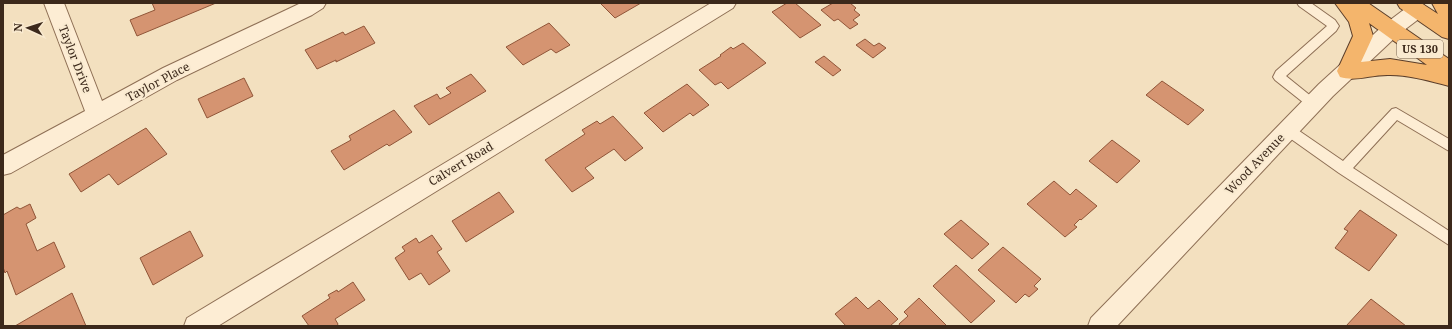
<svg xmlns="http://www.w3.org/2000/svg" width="1452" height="329" font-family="'Noto Serif',serif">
	<rect width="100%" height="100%" fill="#f3e0bf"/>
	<!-- building -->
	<path fill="#d59471" stroke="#905538" d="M152 3H216L137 36 130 20 155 10Z
		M600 3H641L615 18Z
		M787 3H795L821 25 800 38 772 12Z
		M833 3H850L856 8 854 10 860 15 853 20 858 24 850 29 838 19 834 21 821 10Z
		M549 23 570 45 556 53 551 49 523 65 506 47Z
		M364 26 375 43 336 62V60L317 69 305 50 343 32 345 35Z
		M865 39 874 46 879 43 886 48 873 58 856 45Z
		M743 43 766 63 728 89 721 82 715 85 699 70 721 56 720 55 731 47 733 49Z
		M824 56 841 70 833 76 815 62Z
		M471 74 486 91 429 125 414 106 437 94 440 99 451 93 446 88Z
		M244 78 253 96 207 118 198 99Z
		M1162 81 1204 110 1188 125 1146 95Z
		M687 84 709 105 693 116 690 113 663 132 644 113Z
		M394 110 412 132 389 146 387 144 344 170 331 151 351 140 349 136Z
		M613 116 643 148 625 161 614 149 585 168 594 178 572 192 545 160 585 134 582 130 597 121 600 124Z
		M146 128 167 154 118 185 109 174 81 192 69 174Z
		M1112 140 1140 161 1117 183 1089 161Z
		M1054 181 1070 195 1076 189 1097 206 1081 220 1080 219 1074 225 1077 227 1065 237 1027 204Z
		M499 192 514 212 466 242 452 221Z
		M30 204 36 218 26 224 37 251 54 242 65 267 16 295 7 271 5 273 3 267V215L17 207 20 209Z
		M1360 210 1397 235 1369 271 1335 248 1348 231 1344 229Z
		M961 220 989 244 972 259 944 234Z
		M190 231 203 256 153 285 140 258Z
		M432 235 442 249 437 252 450 271 429 285 421 273 409 280 395 258 405 251 402 247 416 238 419 243Z
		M1003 247 1041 279 1034 286 1038 289 1029 297 1025 294 1016 303 978 270Z
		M956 265 995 301 971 323 933 286Z
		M353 282 365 300 335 319 338 324 337 326H309L302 316 330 298 328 295 337 290 338 292Z
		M72 293 86 326H15Z
		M856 297 868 309 879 300 898 319 890 326H846L835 314Z
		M919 298 947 326H900L899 324 908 316 904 312Z
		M1371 299 1406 326H1346Z"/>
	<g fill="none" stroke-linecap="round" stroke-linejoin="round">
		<!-- service casing -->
		<g stroke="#8e6f55" stroke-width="2">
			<path id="service" d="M1297 3H1311L1335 20 1339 26 1336 31 1286 76 1317 101 1319 104 1317 107 1313 109 1309 107 1275 80 1273 77 1276 71 1327 26 1299 6Z
				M1396 108 1449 139V151L1397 120 1353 168 1449 231V245L1339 173 1284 134 1282 130 1284 126 1288 125 1292 126 1343 161 1392 109Z"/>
		</g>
		<!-- minor casing -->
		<g stroke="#8e6f55" stroke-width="2">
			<path id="minor" d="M44 3H64L102 101 163 68 301 3H326L323 8 312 15 177 80 11 173 3 175V155L85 111Z
				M711 3H736L733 8 218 326H184L187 318Z
				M1417 3 1424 5 1427 10 1424 15 1399 34 1333 96 1117 326H1088L1091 318 1319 84 1385 24 1410 5Z"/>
		</g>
		<!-- trunk casing -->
		<g stroke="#5b3e2a" stroke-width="2">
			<path id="trunk" d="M1335 3H1368L1449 59V86C1430 81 1410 75 1390 75 1373 74 1356 82 1340 77L1337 71 1353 36 1349 22ZM1369 23 1427 65 1390 59 1361 62 1373 36Z
				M1397 3H1421L1438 14 1432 3H1449V39L1442 37 1400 8Z"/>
		</g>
		<!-- service -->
		<use href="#service" fill="#fdedd4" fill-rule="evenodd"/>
		<!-- minor -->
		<use href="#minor" fill="#fdedd4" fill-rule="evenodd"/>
		<!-- trunk -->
		<use href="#trunk" fill="#f4b56c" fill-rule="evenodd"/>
	</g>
	<g text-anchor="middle" stroke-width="4" stroke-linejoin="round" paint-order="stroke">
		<!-- shield labels -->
		<rect fill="#f9ead0" stroke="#756351" stroke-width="1" x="1397" y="40" width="46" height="18" rx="3"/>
		<g font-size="11" font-weight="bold" fill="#3c291b">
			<text x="1420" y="53">US 130</text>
		</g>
		<!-- street labels -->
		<g font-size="12" fill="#3c291b" stroke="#f9ead0">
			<text transform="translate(75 59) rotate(69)" y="4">Taylor Drive</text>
			<text transform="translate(158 82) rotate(-28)" y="4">Taylor Place</text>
			<text transform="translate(461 164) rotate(-31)" y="4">Calvert Road</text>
			<text transform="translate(1255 164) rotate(-46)" y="4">Wood Avenue</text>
		</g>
	</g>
	<!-- border -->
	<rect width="1452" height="329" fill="none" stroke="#3c291b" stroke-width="8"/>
	<!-- north arrow -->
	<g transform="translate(28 28) rotate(273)" stroke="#f9ead0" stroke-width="3" paint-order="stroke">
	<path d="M0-3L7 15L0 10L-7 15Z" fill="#3c291b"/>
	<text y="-6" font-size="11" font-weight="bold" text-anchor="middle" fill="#3c291b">N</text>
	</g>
</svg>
